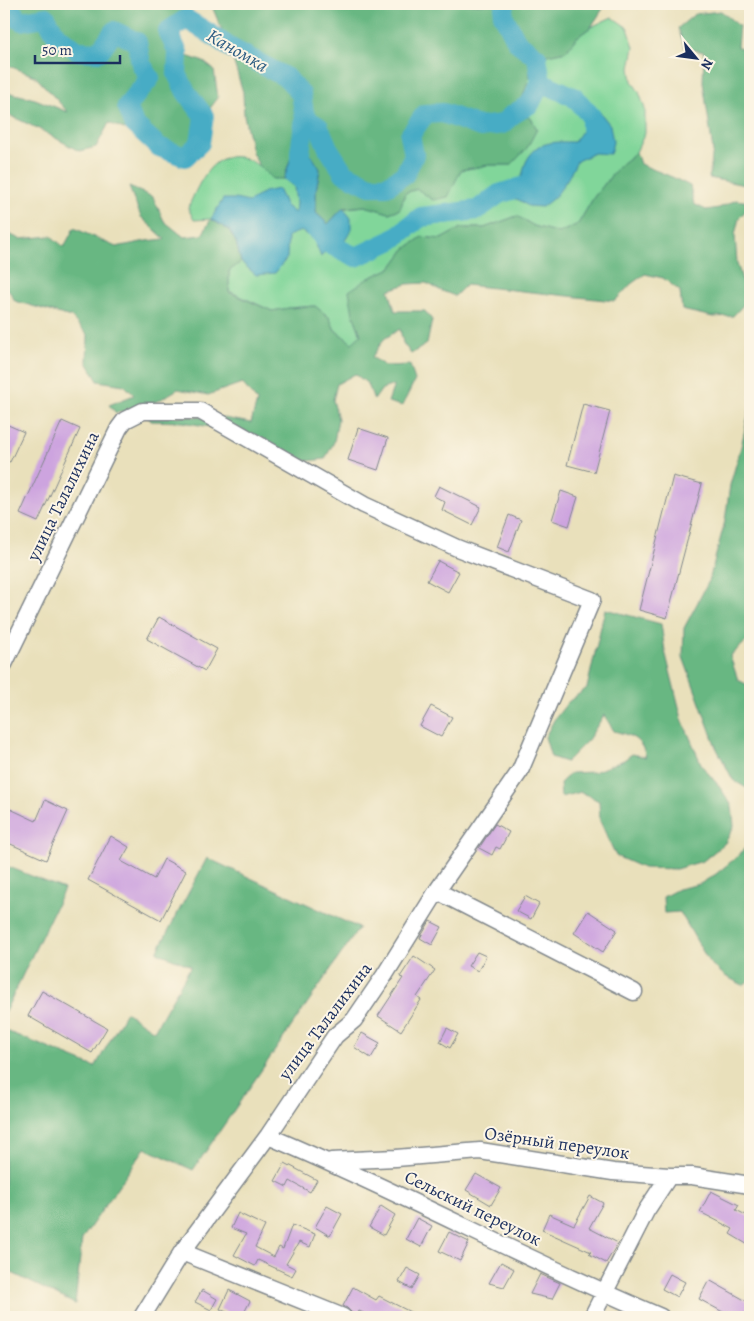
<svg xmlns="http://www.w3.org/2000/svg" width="754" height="1321" font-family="Alegreya,serif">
	<rect width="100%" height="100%" fill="#fcf5e5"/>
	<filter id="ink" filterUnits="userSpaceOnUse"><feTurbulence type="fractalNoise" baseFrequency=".02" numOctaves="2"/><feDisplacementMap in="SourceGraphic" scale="10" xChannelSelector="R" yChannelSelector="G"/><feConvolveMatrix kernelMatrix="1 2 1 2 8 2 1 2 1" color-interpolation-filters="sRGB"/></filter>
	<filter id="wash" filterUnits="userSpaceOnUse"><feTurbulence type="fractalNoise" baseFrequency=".0096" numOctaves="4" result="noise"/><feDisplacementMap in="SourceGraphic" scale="20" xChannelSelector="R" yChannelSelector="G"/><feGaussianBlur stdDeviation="1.12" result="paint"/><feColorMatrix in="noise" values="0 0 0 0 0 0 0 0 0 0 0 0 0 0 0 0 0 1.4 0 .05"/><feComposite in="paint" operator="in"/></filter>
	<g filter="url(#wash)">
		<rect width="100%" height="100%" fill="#e9e0bb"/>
		<!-- green -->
		<path fill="#81d69a" stroke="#4e827c" d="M612 17 628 28 634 47 630 68 632 81 639 92 645 109V133L636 152 620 165 594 197 578 224 559 233 534 226 517 216 484 228H461L441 239 422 237 405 249 391 268 367 279 353 314 361 335 352 344 335 330 329 317 315 306 289 308 272 311 229 291V271L241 262 236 242 229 230 211 219 194 220 188 208C199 183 214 145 249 160 258 164 266 172 273 179L320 169 316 190V212L365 206 389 213 400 209 405 193 418 189 433 200 461 170 489 165H511L512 115 522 99 529 61 537 57 566 51 576 38 591 27Z"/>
		<!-- forest -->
		<path fill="#68b782" stroke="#427370" d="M4 4H186V19L168 31 178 53 204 62 214 70 218 98 204 116 200 143 185 157 159 147 134 124 124 129 109 123 96 147 79 151 41 130 9 115 4 109V96L7 92 35 99 68 112 35 76 4 64Z
			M211 4H606L591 27 576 38 566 51 537 57 529 61 530 75 522 99 512 114 531 118 537 129 527 148 511 165H489L461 170 448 197 433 200 417 189 405 193 400 209 389 213 365 206 343 208 328 224 316 213V190L320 169 288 166 284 179H273L259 166 252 152 244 115 243 92 229 47Z
			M721 11 739 26 737 47 750 49V186L709 178 713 150 703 82 704 52 685 48 678 28 695 14Z
			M636 152 640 164 672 177 690 186 694 204 706 210 719 208 736 200 750 202V206L739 218 735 235 737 263 744 286 745 303 733 316 713 317 682 310 680 291 663 278 645 274 631 284 615 301 466 285 455 296 442 291 426 283 407 284 389 290 395 311H425L432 320 427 344 411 354 403 343 400 329 384 339 372 357 385 366 410 365 415 380 402 406 388 402 394 385 382 389 374 400 368 384 355 374 337 384 333 400 338 419 334 442 325 459 308 461 287 459 216 428 183 422 151 421 147 415 224 418 251 423 257 401 242 383 208 395 178 389 158 401 137 409 116 413 109 405 134 395 124 385 98 381 87 362 88 335 71 317 15 301 8 289 4 288V232L20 239 51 236 64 247 74 228 116 247 146 241 165 239 141 217 129 187 153 197 164 221 184 237 202 235 211 219 229 230 236 242 241 262 229 271V292L272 311 289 308 315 306 329 317 335 330 352 343 361 335 353 314 349 291 367 279 391 268 405 249 422 237 441 239 461 228H484L517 216 534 226 559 233 578 224 594 197 620 165Z
			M750 409V638L730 656 738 680 750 686V790L733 780 716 747 683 657 684 628 709 581 725 521 730 485 741 447 749 411Z
			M605 609 661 624 665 651 682 719 702 766 719 786 732 806 734 826 725 843 703 861 676 869 643 868 616 856 600 821 599 801 581 792 561 797 560 783 571 773 594 772 624 760 632 754 646 757C641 738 632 736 614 731L604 715 588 740 566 762 551 757 545 737 554 720 568 702 587 688Z
			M750 842V980L743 985 725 976 709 962 680 912 664 913 663 897 678 889 700 884 716 874 738 856Z
			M207 858 359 928 193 1170 145 1148 82 1239 75 1304 4 1269V1030L95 1067 126 1012 154 1031 191 966 157 952Z
			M4 865 64 889 4 1014Z"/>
		<!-- water -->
		<path fill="#46acc5" stroke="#306e92" d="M583 107 598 110 610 125 613 142 610 154 594 153 577 161 568 178 556 196 542 207 528 206 519 200 499 194C507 189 515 184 521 177 524 172 524 166 526 162 537 140 554 142 574 142 585 129 586 123 583 107Z
			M300 152 312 156 320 169 316 190V213L328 224 343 208 351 218V231L344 242 329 244 321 257 314 240 301 231 288 236 287 258 275 273 256 275 241 262 236 242 229 230 211 219 223 199H235L249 202 264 192 278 189 286 206 295 213 296 203 294 187 284 179 292 154Z"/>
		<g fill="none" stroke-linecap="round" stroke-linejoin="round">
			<!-- river -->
			<path stroke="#46acc5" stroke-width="20" d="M5 4 21 21 46 17 56 35 78 51 99 52 114 31 137 42 141 64 150 78 127 106 134 124 159 147 185 157 200 143 204 116 186 92 177 74 178 53 168 31 186 19 209 33 229 47 287 78 301 94 305 118 319 127 328 148 344 173 370 186H387L405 174 414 155 410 135 425 114 443 113 481 127 502 124 512 115 530 104 541 82 537 57 517 42 503 15 505 4
				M541 82 574 97 591 116V129
				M300 178V152L305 118
				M312 225 329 244 356 257 392 240 421 217 477 210 499 194 525 186"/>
		</g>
		<g id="blocks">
			<!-- building -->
			<path fill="#cda4df" d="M583 404 610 411 594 472 567 465Z
				M62 421 80 429 38 522 20 514Z
				M8 425 24 432 10 462 4 460V436Z
				M358 428 388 438 378 470 348 460Z
				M673 476 702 484 667 618 639 610Z
				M439 486 481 507 472 525 442 510 445 502 434 496Z
				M561 491 578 497 569 526 552 520Z
				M509 515 521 520 509 552 497 547Z
				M438 561 459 572 448 592 427 581Z
				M159 617 217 649 205 671 147 639Z
				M431 706 452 717 441 737 420 726Z
				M45 800 68 811 46 860 4 841V806L36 821Z
				M495 824 509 832 500 849 496 847 492 855 479 848Z
				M111 836 129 847 121 861 154 879 164 859 186 871 161 920 88 880Z
				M525 896 539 904 531 919 516 911Z
				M588 911 617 930 603 952 574 933Z
				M430 921 442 927 432 945 420 938Z
				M477 952 486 956 478 971 468 966Z
				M414 956 435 970 417 997 421 1000 401 1031 378 1016 403 978 400 977Z
				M42 991 107 1028 92 1053 28 1016Z
				M447 1028 458 1034 450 1048 440 1042Z
				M362 1033 380 1043 371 1058 354 1047Z
				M285 1163 317 1180 310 1192 290 1181 287 1187 275 1181Z
				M476 1174 501 1188 491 1205 466 1190Z
				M711 1191 739 1205 736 1210 750 1217V1246L730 1234 733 1229 700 1212Z
				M590 1196 603 1203 589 1228 618 1243 606 1263 589 1254 591 1252 542 1230 549 1214 574 1225Z
				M327 1206 342 1214 330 1236 315 1227Z
				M381 1206 395 1215 384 1235 369 1227Z
				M238 1213 265 1226 255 1247 274 1257 279 1247 283 1249 292 1225 315 1234 310 1247 299 1242 286 1264 296 1269 292 1276 258 1260 255 1266 234 1255 246 1234 231 1228Z
				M417 1218 432 1226 421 1247 406 1239Z
				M449 1232 469 1242 460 1261 439 1251Z
				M501 1262 514 1269 504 1287 489 1283Z
				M407 1268 420 1275 412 1289 399 1282Z
				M540 1274 560 1283 552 1299 530 1294Z
				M670 1274 685 1282 677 1297 662 1289Z
				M709 1280 750 1303V1317H732L699 1299Z
				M353 1287 376 1300 379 1296 420 1317H372L359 1311 356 1316 352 1313 347 1308 343 1306Z
				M202 1290 217 1299 211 1310 195 1302Z
				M229 1290 250 1301 242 1317H237L220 1309Z"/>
		</g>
	</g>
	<g filter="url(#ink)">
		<use href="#blocks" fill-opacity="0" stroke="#82888c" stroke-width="1"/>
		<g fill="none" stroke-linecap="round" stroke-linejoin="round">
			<!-- minor casing -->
			<g stroke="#82888c" stroke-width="19">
				<path id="minor" d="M4 664 119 428 125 420 143 411H200L364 505 457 548 592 600 520 771 437 891 384 976 354 1020 335 1036 268 1136 182 1252 142 1317
					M437 891 634 992
					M268 1136C401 1192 528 1261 661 1317
					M331 1161 396 1158 480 1151 613 1172 669 1176H692L750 1185
					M182 1252 343 1317
					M592 1317 646 1211 669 1176"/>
			</g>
			<!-- minor -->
			<use href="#minor" stroke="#fff" stroke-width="16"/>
		</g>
	</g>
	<g text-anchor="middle" stroke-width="4" stroke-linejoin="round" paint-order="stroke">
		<!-- street labels -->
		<g font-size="18" fill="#1b2f5e" stroke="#fcf5e5">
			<text transform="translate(63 496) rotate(-64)" y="6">улица Талалихина</text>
			<text transform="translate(325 1021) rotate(-53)" y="6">улица Талалихина</text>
			<text transform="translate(557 1143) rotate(8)" y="6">Озёрный переулок</text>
			<text transform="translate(473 1208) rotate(26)" y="6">Сельский переулок</text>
		</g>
		<!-- water labels -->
		<g font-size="19" font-style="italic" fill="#2a5b82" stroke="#fcf5e5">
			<text transform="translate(238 50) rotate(30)" y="7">Каномка</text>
		</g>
	</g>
	<!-- margin -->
	<rect width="754" height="1321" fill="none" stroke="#fcf5e5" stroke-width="20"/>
	<!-- north arrow -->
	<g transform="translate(696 58) rotate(119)" stroke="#fcf5e5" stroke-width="4" paint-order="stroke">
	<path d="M0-4L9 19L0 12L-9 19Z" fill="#1b2f5e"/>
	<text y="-8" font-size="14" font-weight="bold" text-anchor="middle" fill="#1b2f5e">N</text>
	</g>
	<!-- scale -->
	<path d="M35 55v8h85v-8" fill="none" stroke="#1b2f5e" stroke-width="2.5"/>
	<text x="42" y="55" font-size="15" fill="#1b2f5e" stroke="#fcf5e5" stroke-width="4" paint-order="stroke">50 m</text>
</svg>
